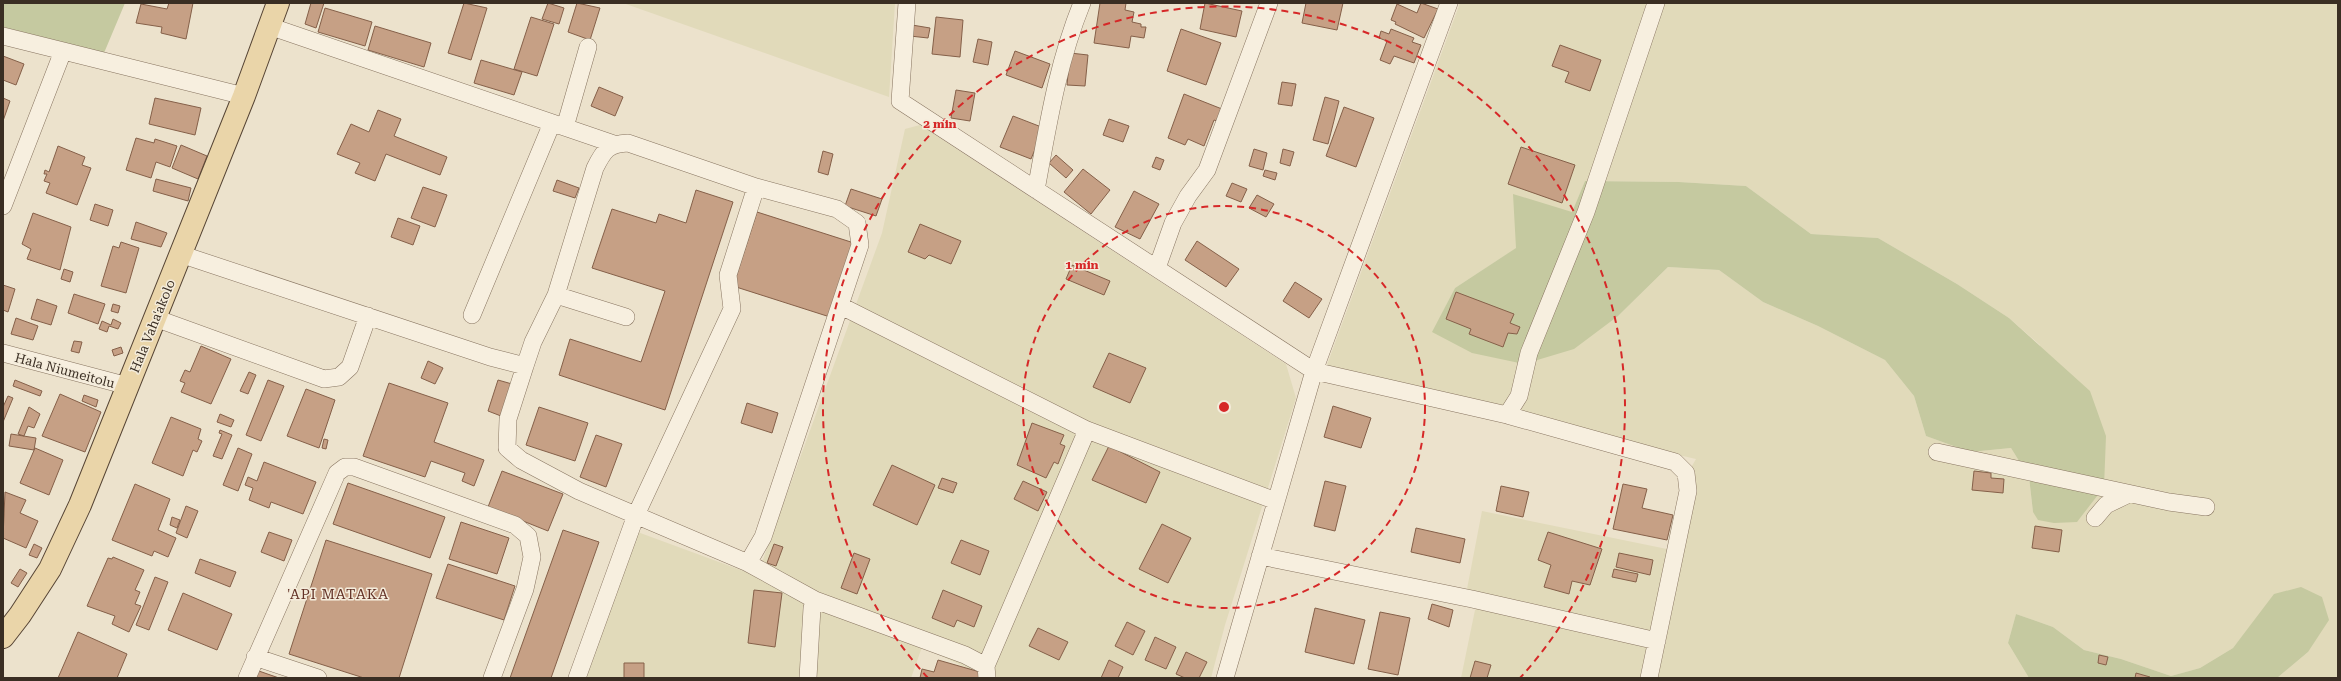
<svg xmlns="http://www.w3.org/2000/svg" width="2341" height="681" font-family="'Roboto Serif',serif">
	<rect width="100%" height="100%" fill="#ece2cc"/>
	<!-- farmland -->
	<path fill="#e1daba" fill-rule="evenodd" d="M623 3H895L889 97Z
		M1460 3H2338V678H2277L2308 652 2254 622 2233 648 2200 668 2171 676 2121 659 2084 650 2053 627 2016 614 2008 643 2029 678H1461L1475 610 1490 595 1467 589 1482 511 1667 549 1681 485 1696 459 1324 373ZM1585 181 1679 182 1746 186 1811 234 1878 238 1957 284 2009 318 2040 345 2033 512 2029 477 2011 448 1970 452 1926 436 1914 396 1885 360 1818 326 1763 302 1719 270 1668 267 1618 316 1433 332 1455 288 1572 212Z
		M920 125 1286 364 1296 398 1225 625 1211 678H989L922 647 911 678H569L624 527 757 576 882 233 905 129Z"/>
	<!-- green -->
	<path fill="#c5c9a0" d="M3 3H125L104 53 3 27Z
		M1585 181 1679 182 1746 186 1811 234 1878 238 1957 284 2009 318 2090 391 2106 436 2104 487 2077 522 2054 523 2038 520 2033 512 2029 477 2011 448 1970 452 1926 436 1914 396 1885 360 1818 326 1763 302 1719 270 1668 267 1618 316 1574 349 1524 364 1472 353 1432 332 1455 288 1516 248 1513 194 1572 212Z
		M2301 587 2322 597 2329 620 2308 652 2277 678H2029L2008 643 2016 614 2053 627 2084 650 2121 659 2171 676 2200 668 2233 648 2274 594Z"/>
	<!-- building -->
	<path fill="#c6a085" stroke="#856049" d="M169 3H193L186 39 161 33 162 27 136 23 141 4 167 9Z
		M311 3H324L316 28 305 24Z
		M464 3 487 8 471 60 448 53Z
		M548 3 564 8 559 24 542 19Z
		M577 3 600 8 590 40 568 32Z
		M1100 3H1126L1125 10 1134 12 1132 22 1141 24V27H1146L1144 38 1131 36 1129 48 1094 43Z
		M1205 3 1242 11 1236 37 1200 29Z
		M1306 3H1343L1337 30 1302 23Z
		M1421 3 1438 9 1424 38 1395 24 1396 22 1391 20 1397 4 1417 13Z
		M325 8 372 22 365 46 318 32Z
		M531 17 554 24 537 76 514 69Z
		M936 17 963 20 960 57 932 54Z
		M912 25 930 28 928 38 910 36Z
		M375 26 431 43 424 67 368 50Z
		M1181 29 1221 43 1206 85 1167 71Z
		M1391 29 1414 38 1412 42 1421 45 1414 63 1394 56 1390 64 1380 60 1387 41 1379 38 1381 31 1389 34Z
		M978 39 992 42 988 65 973 62Z
		M1560 45 1601 60 1590 91 1565 82 1569 72 1552 66Z
		M1015 51 1050 64 1042 88 1006 75Z
		M1070 53 1088 55 1085 86 1067 85Z
		M3 56 24 64 16 85 3 80Z
		M481 60 522 72 514 95 474 83Z
		M1282 82 1296 84 1292 106 1278 104Z
		M599 87 623 97 615 116 591 106Z
		M956 90 975 93 970 121 951 118Z
		M1184 94 1222 109 1217 121 1214 120 1204 146 1188 139 1185 145 1168 138Z
		M1325 97 1339 101 1328 144 1313 140Z
		M3 98 10 101 3 121Z
		M155 98 201 108 195 135 149 124Z
		M1344 107 1374 118 1356 167 1326 156Z
		M378 110 401 119 394 136 447 157 440 175 386 154 375 181 355 173 360 163 337 154 351 124 369 132Z
		M1013 116 1044 128 1031 159 1000 147Z
		M1109 119 1129 126 1123 142 1103 135Z
		M136 138 154 143 155 139 177 146 170 167 156 162 151 178 126 170Z
		M181 145 207 156 198 179 172 168Z
		M58 146 85 157 82 165 91 168 77 205 46 193 50 183 44 181 47 174H44L45 170 49 172Z
		M1521 147 1575 165 1562 203 1508 184Z
		M1254 149 1267 153 1263 170 1249 166Z
		M1283 149 1294 152 1290 166 1280 163Z
		M823 151 833 154 828 175 818 172Z
		M1056 155 1073 170 1066 178 1049 163Z
		M1156 157 1164 160 1160 170 1152 167Z
		M1083 169 1110 190 1091 214 1064 192Z
		M1265 170 1277 173 1275 180 1263 176Z
		M156 179 191 188 188 201 153 191Z
		M557 180 579 188 575 198 553 191Z
		M1232 183 1247 189 1241 202 1226 196Z
		M423 187 447 195 435 227 411 218Z
		M851 189 882 199 876 216 845 206Z
		M696 190 733 202 665 410 559 375 570 339 641 362 665 291 592 268 612 209 656 223 659 214 686 223Z
		M1134 191 1159 204 1140 239 1115 227Z
		M1257 195 1274 204 1266 217 1249 208Z
		M95 204 113 210 108 226 90 220Z
		M757 212 854 243 830 317 733 286Z
		M33 213 71 227 60 270 27 259 31 249 22 244Z
		M398 218 420 226 413 245 391 237Z
		M136 222 167 233 161 247 131 239Z
		M920 224 961 241 951 264 929 255 925 259 908 252Z
		M1197 241 1239 269 1226 287 1185 260Z
		M121 242 139 248 126 293 101 286 113 246 119 248Z
		M1072 265 1110 281 1104 295 1066 279Z
		M64 269 73 272 70 282 61 279Z
		M1295 282 1322 299 1309 318 1283 301Z
		M3 285 15 289 8 312 3 310Z
		M1456 292 1514 314 1510 323 1520 327 1517 334 1508 333 1503 347 1469 334 1471 329 1446 319Z
		M74 294 105 304 98 324 68 313Z
		M37 299 57 306 51 325 31 319Z
		M113 304 120 306 118 313 111 311Z
		M16 318 38 326 33 340 11 334Z
		M113 319 121 323 118 329 109 326 107 332 99 329 102 321 111 325Z
		M74 341 82 342 79 353 71 351Z
		M201 346 231 359 211 404 181 392 185 383 180 381 185 370 190 372Z
		M121 347 123 353 114 356 112 350Z
		M1109 353 1146 368 1130 403 1093 387Z
		M428 361 443 368 435 384 421 378Z
		M249 372 256 375 248 394 240 391Z
		M15 380 42 391 40 396 13 386Z
		M268 380 284 386 261 441 246 435Z
		M498 380 512 384 501 416 488 411Z
		M389 383 448 403 434 442 484 460 474 486 462 481 465 473 431 461 425 477 363 456Z
		M306 389 335 400 319 448 287 436Z
		M60 394 101 412 85 452 42 436Z
		M84 395 98 400 96 407 82 401Z
		M8 396 13 398 3 422V407Z
		M747 403 778 413 772 433 741 423Z
		M1333 406 1371 418 1361 448 1324 437Z
		M29 407 40 414 34 428 28 426 24 436 18 434Z
		M539 407 588 423 575 461 526 445Z
		M220 414 234 420 231 427 217 422Z
		M171 417 201 429 198 439 202 441 197 452 193 450 183 476 152 463Z
		M1032 423 1064 435 1060 444 1065 446 1058 464 1054 462 1046 478 1017 465Z
		M220 430 232 435 222 459 213 456 222 434 219 433Z
		M11 434 36 438 34 450 9 446Z
		M596 435 622 444 606 487 580 477Z
		M324 439 328 440 326 449 322 448Z
		M1109 446 1160 472 1146 503 1092 480Z
		M35 448 63 460 49 495 20 483Z
		M238 448 252 454 238 491 223 485Z
		M264 462 316 482 303 514 271 502 269 508 249 500 253 488 245 485 248 477 257 481Z
		M892 465 935 485 917 525 873 505Z
		M502 471 563 494 548 531 488 507Z
		M1974 471 1991 473V478L2004 479 2003 493 1972 490Z
		M942 478 957 483 953 493 938 488Z
		M1023 481 1047 492 1038 511 1014 499Z
		M1325 481 1346 486 1335 531 1314 526Z
		M348 483 445 517 430 558 333 524Z
		M135 484 170 499 158 530 176 538 168 557 154 551 152 556 112 540Z
		M1623 484 1647 489 1642 508 1673 515 1667 540 1613 529Z
		M1501 486 1529 492 1523 517 1496 511Z
		M5 492 26 500 20 513 38 521 26 548 3 538Z
		M186 506 198 511 187 538 176 533Z
		M172 517 180 520 177 528 170 525Z
		M461 522 509 538 497 574 449 559Z
		M1162 524 1191 538 1168 583 1139 569Z
		M2035 526 2062 530 2059 552 2032 548Z
		M1416 528 1465 539 1460 563 1411 552Z
		M563 530 599 542 551 678H510Z
		M269 532 292 540 284 561 261 552Z
		M1548 532 1602 549 1590 585 1572 581 1569 594 1544 587 1551 565 1538 560Z
		M326 540 432 574 399 678H364L289 654Z
		M961 540 989 551 980 575 951 563Z
		M34 544 42 548 37 558 29 555Z
		M774 544 783 547 776 566 767 563Z
		M854 553 870 559 857 594 841 588Z
		M1619 553 1653 560 1650 575 1616 567Z
		M113 557 144 570 135 590 140 592 135 604 141 606 129 632 112 624 115 616 87 606 108 558 112 559Z
		M200 559 236 572 230 587 195 573Z
		M448 564 515 586 504 620 436 598Z
		M20 569 27 573 18 587 11 583Z
		M1614 569 1638 574 1636 582 1612 577Z
		M155 577 168 582 149 630 136 625Z
		M754 590 782 593 775 647 748 643Z
		M943 590 982 606 974 627 957 620 954 627 932 618Z
		M183 593 232 614 217 650 168 630Z
		M1432 604 1453 610 1449 627 1428 619Z
		M1315 608 1365 620 1354 664 1305 652Z
		M1380 612 1410 618 1398 675 1368 669Z
		M1127 622 1145 631 1133 655 1115 646Z
		M1038 628 1068 642 1059 660 1029 646Z
		M78 632 127 654 117 678H58Z
		M1155 637 1176 647 1166 669 1145 660Z
		M1186 652 1207 662 1199 678H1185L1176 674Z
		M2099 655 2108 657 2106 665 2098 663Z
		M938 660 980 672 978 678H920L922 669 934 672Z
		M1109 660 1123 667 1118 678H1101Z
		M1475 661 1491 665 1487 678H1470Z
		M624 663H644V678H624Z
		M256 670 279 678H253Z
		M2136 673 2150 677 2149 678H2135Z"/>
	<g fill="none" stroke-linecap="round" stroke-linejoin="round">
		<!-- minor casing -->
		<g stroke="#887561" stroke-width="18">
			<path id="minor" d="M907 3 900 101 1314 371 1507 415 1675 462 1686 473 1688 491 1649 678
				M269 26 614 144
				M3 36 244 96
				M565 127 588 47
				M1036 190C1048 125 1057 65 1082 3
				M3 206 63 51
				M180 254 490 357 525 366 533 342 556 295 595 168C604 150 608 144 628 143L756 187 837 209 857 223 860 245 763 537 748 563 579 491 521 460 507 448 508 419 525 366
				M1157 268 1173 223 1188 196 1207 170 1269 3
				M556 295 626 317
				M841 306 1087 430 1276 501
				M472 315 552 123
				M155 318 324 379 339 377 350 367 368 316
				M3 353 128 386
				M1507 415 1519 396 1529 353 1586 212 1656 3
				M1937 452 2169 502 2206 507
				M2095 518 2106 505 2129 494
				M1260 556 1472 599 1657 641
				M748 563 815 600
				M255 657 318 678
				M986 666 1087 430
				M247 678 337 473 345 467H354L515 525 528 536 532 557 525 589 492 678
				M577 678 636 515 732 309 728 275 756 187
				M808 678 812 608 815 600 965 655 986 666 987 678
				M1225 678 1314 371 1449 3"/>
		</g>
		<!-- major casing -->
		<g stroke="#564434" stroke-width="24">
			<path id="major" d="M3 637 20 615 50 569 80 505 244 96 278 3"/>
		</g>
		<!-- minor -->
		<use href="#minor" stroke="#f7efdf" stroke-width="17"/>
		<!-- major -->
		<use href="#major" stroke="#ead5a9" stroke-width="22"/>
	</g>
	<!-- distance rings -->
	<g fill="none" stroke="#d62828" stroke-width="2" stroke-dasharray="7 5">
		<circle cx="1224" cy="407" r="201"/>
		<path d="M928 678A401 401 0 1 1 1520 678"/>
	</g>
	<g text-anchor="middle" stroke-width="3" stroke-linejoin="round" paint-order="stroke">
		<!-- street labels -->
		<g font-size="13" fill="#3a2e23" stroke="#f4ecdb">
			<text transform="translate(152 326) rotate(-68)" y="5">Hala Vaha'akolo</text>
			<text transform="translate(65 370) rotate(15)" y="5">Hala Niumeitolu</text>
		</g>
		<!-- neighbourhood labels -->
		<g font-size="14" letter-spacing="1" fill="#633226" stroke="#f4ecdb">
			<text x="338" y="599">'API MATAKA</text>
		</g>
	</g>
	<circle cx="1224" cy="407" r="6" fill="#d62828" stroke="#f4ecdb" stroke-width="2"/>
	<g font-size="12" text-anchor="middle" font-weight="bold" fill="#d62828" stroke="#f4ecdb" stroke-width="3" stroke-linejoin="round" paint-order="stroke">
		<text x="940" y="128">2 min</text>
		<text x="1082" y="269">1 min</text>
	</g>
	<!-- border -->
	<rect width="2341" height="681" fill="none" stroke="#3a2e23" stroke-width="8"/>
</svg>
